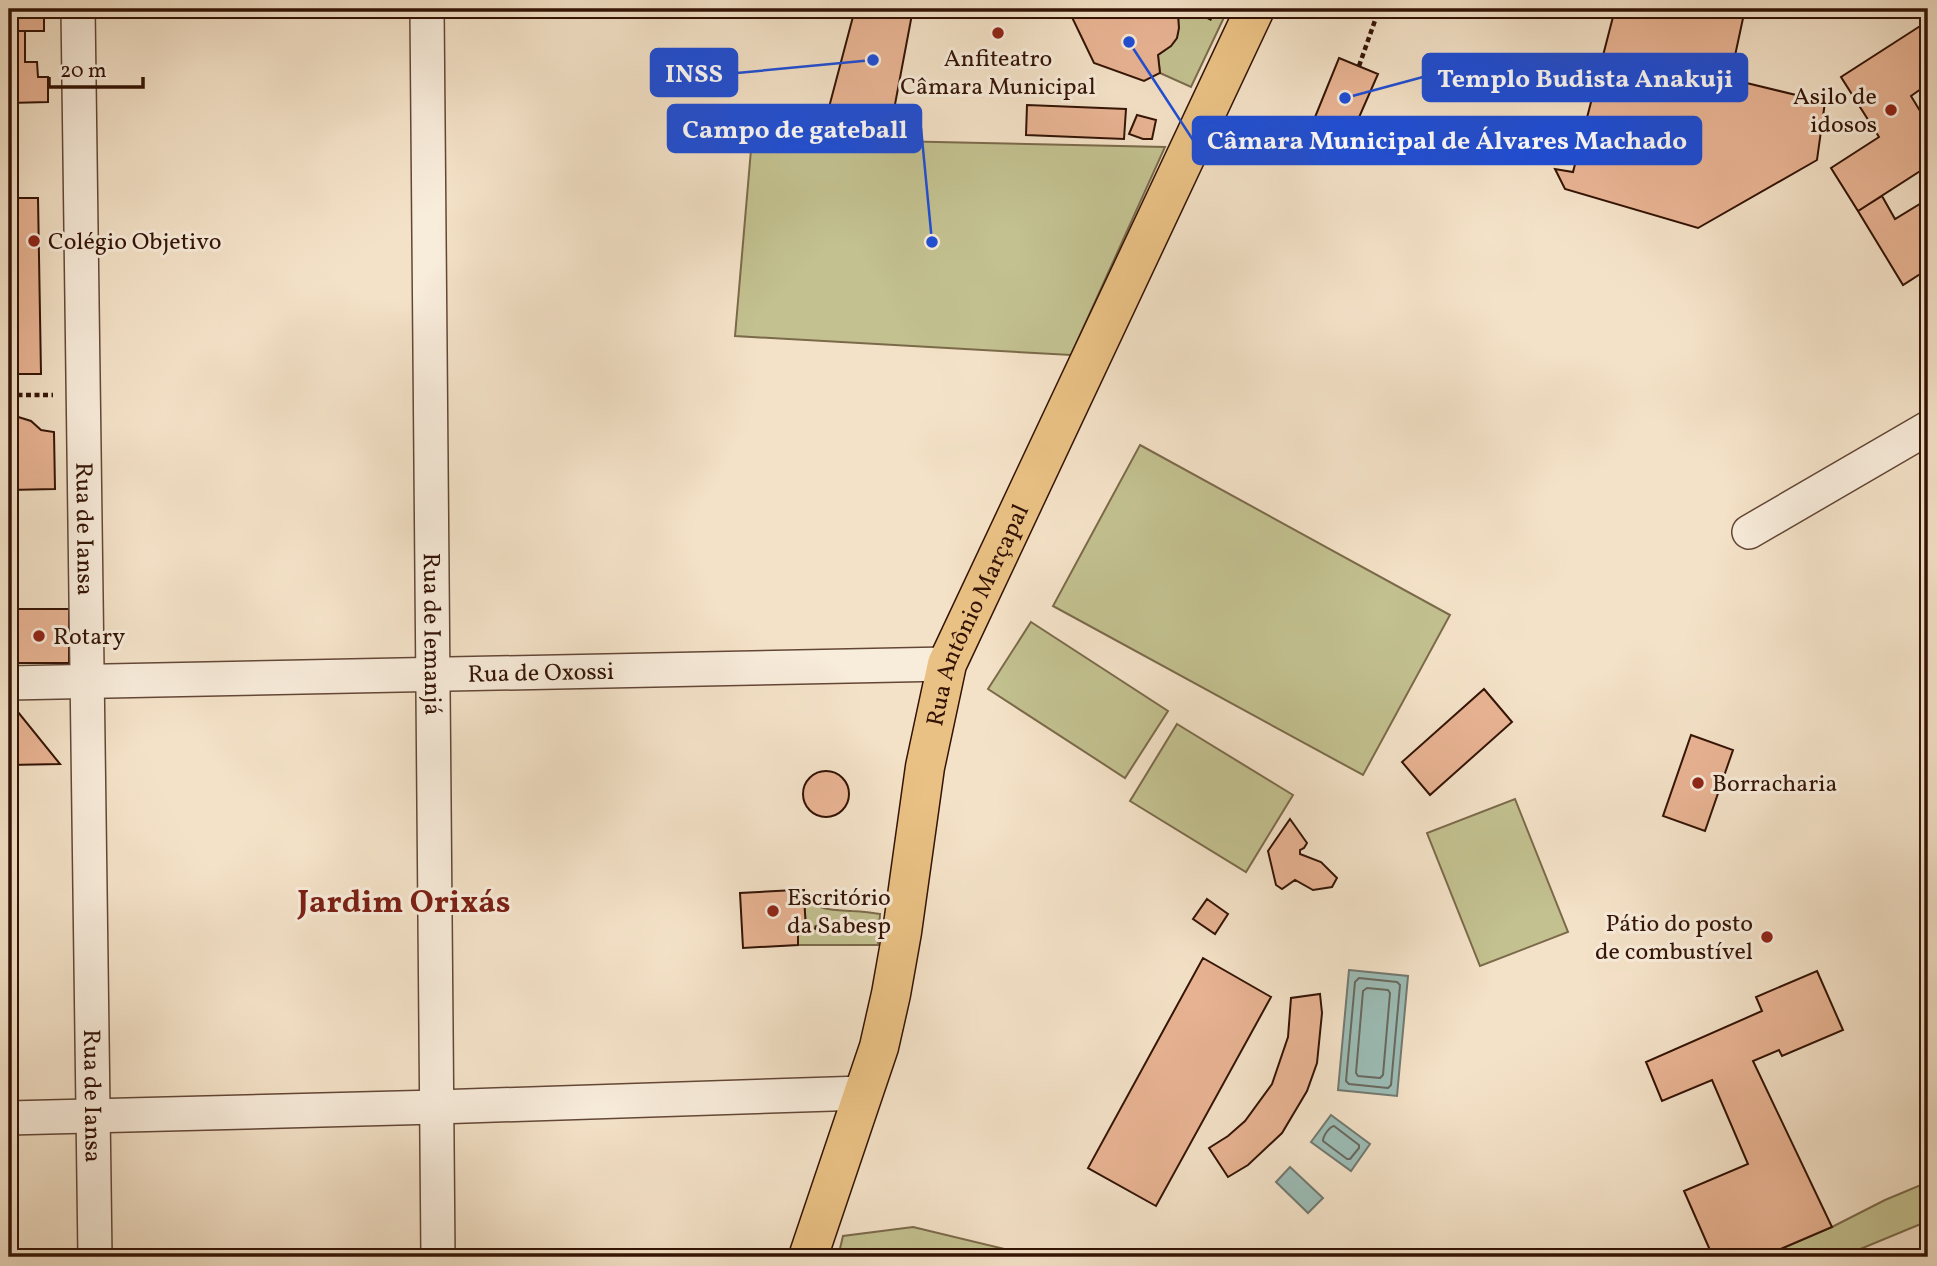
<svg xmlns="http://www.w3.org/2000/svg" width="1937" height="1266" font-family="Vollkorn,serif">
	<rect width="100%" height="100%" fill="#f4e2c8"/>
	<filter id="stains"><feTurbulence type="fractalNoise" baseFrequency=".00286" numOctaves="4"/><feColorMatrix values="0 0 0 0 .2 0 0 0 0 .09 0 0 0 0 .02 0 0 0 .5 -.17"/></filter>
	<radialGradient id="worn" r=".72"><stop offset=".6" stop-color="#630" stop-opacity="0"/><stop offset="1" stop-color="#630" stop-opacity=".3"/></radialGradient>
	<!-- green -->
	<path fill="#c3c190" stroke="#7b6a4a" stroke-width="2" d="M1197 9H1228L1191 87 1160 73 1158 55C1176 43 1180 37 1178 15Z
		M752 138 1165 147 1071 355 735 336Z
		M1140 445 1450 615 1363 775 1053 606Z
		M1031 622 1168 711 1125 778 988 689Z
		M1177 724 1293 795 1246 872 1130 801Z
		M1515 799 1568 932 1480 966 1427 833Z
		M804 897C819 911 833 910 852 911 861 911 871 913 880 914L878 945H798V930L806 929Z
		M1928 1182V1221L1841 1257H1762L1832 1227 1885 1200Z
		M913 1227 1038 1257H838L843 1236Z"/>
	<!-- water -->
	<path fill="#9cbdb7" stroke="#727970" stroke-width="2" d="M1349 970 1408 976 1397 1096 1338 1090Z
		M1331 1115 1370 1144 1351 1171 1311 1142Z
		M1290 1167 1323 1198 1308 1213 1276 1182Z"/>
	<g fill="none" stroke-linecap="round" stroke-linejoin="round">
		<!-- shore -->
		<path stroke="#68685e" stroke-width="2" d="M1359 978 1397 982 1400 985 1391 1085 1388 1088 1349 1084 1346 1081 1355 982Z
			M1367 988 1388 990 1390 993 1383 1075 1380 1078 1358 1076 1356 1073 1363 991Z
			M1334 1126 1359 1145V1148L1350 1159H1347L1323 1141C1323 1136 1329 1127 1334 1126Z"/>
	</g>
	<!-- building -->
	<path fill="#e9b494" stroke="#331305" stroke-width="2" d="M9 9H44V31H9Z
		M855 9H913L893 115 828 111Z
		M1068 9H1197L1178 15 1179 28 1177 38 1171 46 1158 55 1160 73 1144 81 1094 63Z
		M1615 9H1745L1730 79 1825 102 1817 160 1698 228 1565 189 1555 169 1573 172Z
		M1928 21V84L1911 96 1928 124V166L1858 211 1831 168 1879 137 1841 77Z
		M9 31H25V62H37L38 77H48V102L9 103Z
		M1339 58 1378 74 1350 138 1313 122Z
		M1027 105 1126 109 1124 139 1026 135Z
		M1137 115 1156 120 1152 139H1143L1129 134Z
		M1882 196 1895 219 1928 199V269L1903 285 1858 211Z
		M9 198H38L41 374H9Z
		M15 416 31 421 41 430 54 432 55 489 9 490V418Z
		M9 609H69V663H9Z
		M1484 689 1512 722 1430 795 1402 762Z
		M9 712H18L60 764 9 765Z
		M1691 735 1733 750 1705 831 1663 816Z
		M803 794a23 23 0 1 1 46 0a23 23 0 1 1-46 0Z
		M1290 819 1307 843 1304 848 1300 850V854L1321 862 1337 878 1332 887 1313 890 1295 880 1282 889 1276 885 1268 851Z
		M795 890H804V897L806 929 798 930V945L743 948 740 893Z
		M1207 899 1228 914 1215 934 1193 919Z
		M1203 958 1271 997 1156 1206 1088 1168Z
		M1817 971 1843 1030 1782 1056 1779 1050 1753 1061 1832 1227 1762 1257H1713L1684 1191 1748 1164 1712 1080 1662 1101 1646 1062 1762 1011 1756 997Z
		M1320 994 1322 1013 1317 1063 1307 1091 1282 1133 1248 1165 1228 1177 1209 1148 1228 1136 1245 1121 1272 1084 1288 1037 1291 998Z"/>
	<g fill="none" stroke-linecap="round" stroke-linejoin="round">
		<!-- minor casing -->
		<g stroke="#634736" stroke-width="36">
			<g id="minor">
				<path id="s1" d="M78 9 95 1257"/>
				<path id="s2" d="M427 9 438 1257"/>
				<path d="M1749 532 1928 428"/>
				<path id="s3" d="M9 683 947 664"/>
				<path d="M9 1118 437 1107 863 1093"/>
			</g>
		</g>
		<!-- major casing -->
		<g stroke="#331305" stroke-width="41">
			<g id="major">
				<path id="s4" d="M808 1257 879 1047 891 994 902 932 925 767 947 664 1255 9"/>
			</g>
		</g>
		<!-- path -->
		<path stroke="#331305" stroke-width="4.5" stroke-dasharray="5 3.5" stroke-linecap="butt" d="M1193 10 1212 19
			M1359 66 1379 9
			M9 395H53
			M806 926 830 930 853 927 867 931"/>
		<!-- minor -->
		<use href="#minor" stroke="#f8ecdb" stroke-width="33"/>
		<!-- major -->
		<use href="#major" stroke="#eac184" stroke-width="38"/>
	</g>
	<!-- markers -->
	<g fill="#8f2418" stroke="#f8ecdb" stroke-width="2.5">
		<circle cx="998" cy="33" r="7"/>
		<circle cx="1891" cy="110" r="7"/>
		<circle cx="34" cy="241" r="7"/>
		<circle cx="39" cy="636" r="7"/>
		<circle cx="1698" cy="783" r="7"/>
		<circle cx="773" cy="911" r="7"/>
		<circle cx="1767" cy="937" r="7"/>
	</g>
	<g text-anchor="middle" stroke-width="6" stroke-linejoin="round" paint-order="stroke">
		<!-- poi labels -->
		<g font-size="24" fill="#331305" stroke="#f8ecdb" text-anchor="start">
			<text x="998" y="66" text-anchor="middle">Anfiteatro<tspan x="998" dy="28">Câmara Municipal</tspan></text>
			<text x="1877" y="104" text-anchor="end">Asilo de<tspan x="1877" dy="28">idosos</tspan></text>
			<text x="48" y="249">Colégio Objetivo</text>
			<text x="53" y="644">Rotary</text>
			<text x="1712" y="791">Borracharia</text>
			<text x="787" y="905">Escritório<tspan x="787" dy="28">da Sabesp</tspan></text>
			<text x="1753" y="931" text-anchor="end">Pátio do posto<tspan x="1753" dy="28">de combustível</tspan></text>
		</g>
		<!-- street labels -->
		<g font-size="24" fill="#331305" stroke="#f8ecdb">
			<text dy="8" stroke="none"><textPath href="#s1" startOffset="520">Rua de Iansa</textPath></text>
			<text dy="8" stroke="none"><textPath href="#s4" startOffset="667">Rua Antônio Marçapal</textPath></text>
			<text dy="8" stroke="none"><textPath href="#s2" startOffset="625">Rua de Iemanjá</textPath></text>
			<text dy="8" stroke="none"><textPath href="#s3" startOffset="532">Rua de Oxossi</textPath></text>
			<text dy="8" stroke="none"><textPath href="#s1" startOffset="1087">Rua de Iansa</textPath></text>
		</g>
		<!-- district labels -->
		<g font-size="32" font-weight="bold" fill="#7a1f14" stroke="#f8ecdb">
			<text x="404" y="912">Jardim Orixás</text>
		</g>
	</g>
	<!-- callouts -->
	<path fill="none" stroke="#1d4ed8" stroke-width="2.5" d="M873 60L737 73M1345 98L1423 77M932 242L921 128M1129 42L1193 140"/>
	<g fill="#1d4ed8" stroke="#f8ecdb" stroke-width="2.5">
		<circle cx="873" cy="60" r="7"/>
		<circle cx="1345" cy="98" r="7"/>
		<circle cx="932" cy="242" r="7"/>
		<circle cx="1129" cy="42" r="7"/>
	</g>
	<g fill="#1d4ed8" stroke="#1d4ed8" stroke-width="2.5">
		<rect x="651" y="49" width="86" height="47" rx="7"/>
		<rect x="1423" y="54" width="324" height="47" rx="7"/>
		<rect x="668" y="105" width="253" height="47" rx="7"/>
		<rect x="1193" y="117" width="508" height="47" rx="7"/>
	</g>
	<g font-size="26" text-anchor="middle" font-weight="bold" fill="#fff">
		<text x="694" y="82">INSS</text>
		<text x="1585" y="87">Templo Budista Anakuji</text>
		<text x="795" y="138">Campo de gateball</text>
		<text x="1447" y="149">Câmara Municipal de Álvares Machado</text>
	</g>
	<!-- margin -->
	<rect width="1937" height="1266" fill="none" stroke="#f4e2c8" stroke-width="35"/>
	<rect x="10" y="10" width="1916" height="1245" fill="none" stroke="#331305" stroke-width="3.5"/>
	<rect x="18" y="18" width="1902" height="1231" fill="none" stroke="#331305" stroke-width="2"/>
	<!-- scale -->
	<path d="M49 77v10h94v-10" fill="none" stroke="#331305" stroke-width="3.5"/>
	<text x="60" y="77" font-size="21" fill="#331305" stroke="#f8ecdb" stroke-width="5" paint-order="stroke">20 m</text>
	<rect width="100%" height="100%" filter="url(#stains)"/>
	<rect width="100%" height="100%" fill="url(#worn)"/>
</svg>
